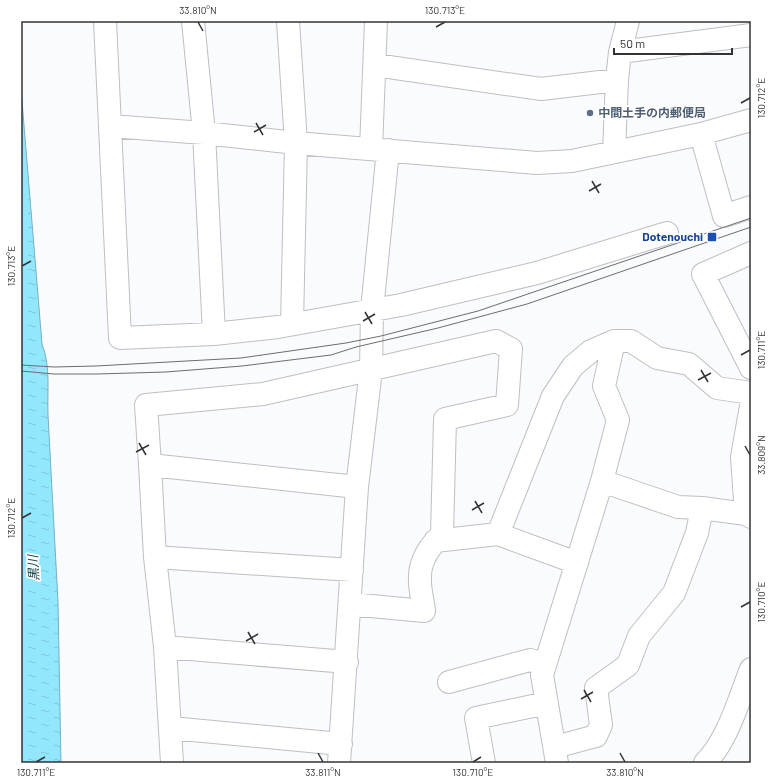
<svg xmlns="http://www.w3.org/2000/svg" width="772" height="784" font-family="Barlow,'Noto Sans JP',sans-serif">
	<defs>
		<pattern id="water-ripples" width="26" height="14" patternUnits="userSpaceOnUse"><rect width="26" height="14" fill="#92e7fc"/><path d="M2 4q2-2 4 0t4 0M15 11q2-2 4 0t4 0" fill="none" stroke="#7ec7d9"/></pattern>
	</defs>
	<rect width="100%" height="100%" fill="#fafbfe"/>
	<!-- water -->
	<path fill="url(#water-ripples)" stroke="#75b1c0" d="M21 89 42 344C51 367 47 392 48 415L58 602 61 763H21Z"/>
	<g fill="none" stroke-linecap="round" stroke-linejoin="round">
		<!-- minor casing -->
		<g stroke="#bebfc2" stroke-width="24">
			<path id="minor" d="M105 21 120 338 214 334 278 327 401 305 537 273 667 233
				M193 21 204 133 214 334
				M288 21 296 143 292 324
				M620 52 751 35
				M375 65 541 89 617 80
				M110 126 204 133 296 143 537 163 572 161 701 134 751 120
				M701 134 724 216 751 207
				M371 149 376 21
				M614 152 617 80 620 52 628 21
				M751 253 703 274 751 368
				M150 465 146 405 263 394 496 341 511 349 507 405 445 419 442 535C430 545 420 561 420 576 419 588 423 600 424 611L350 604
				M602 481 618 420 604 386 614 341H631L657 358 689 364 717 388 751 393
				M746 514 742 457 751 406
				M435 541 498 534
				M155 557 352 570
				M577 563 498 534 553 396 573 366 591 351 614 341
				M165 647 347 662
				M449 682 530 660 545 664
				M171 728 341 744
				M555 747 596 736 601 725 596 688 628 665 639 636 674 593 697 533 702 508
				M172 763 165 647 155 557 150 465 357 487
				M339 763 357 487 371 370 372 310 388 150
				M484 763 476 718 547 703
				M557 763 542 675 602 481 678 507 702 508 746 514 751 517
				M705 763C728 740 739 699 751 669"/>
		</g>
		<!-- minor -->
		<use href="#minor" stroke="#fff" stroke-width="22"/>
		<!-- tram -->
		<path stroke="#6c6d6f" stroke-width="1" d="M21 365 54 367 96 366 241 358 346 343 381 336 478 311 751 218
			M21 371 54 374H97L166 372 242 366 331 355 356 347 438 328 527 304 751 227"/>
	</g>
	<!-- ticks -->
	<path fill="none" stroke="#323334" stroke-width="1.5" d="M198 22 203 31M436 27 445 22M741 103 750 98M256 123 263 135M254 132 266 125M592 181 599 193M589 191 601 184M22 266 31 261M365 312 372 324M363 321 375 314M741 355 750 350M701 370 708 382M698 380 711 373M139 443 146 455M745 446 750 455M136 452 149 445M475 501 482 513M472 510 484 503M22 518 31 513M741 607 750 602M248 632 255 644M246 641 258 634M584 690 591 702M581 699 593 692M318 753 323 762M620 753 625 762M36 762 45 757M473 762 481 757"/>
	<!-- markers -->
	<circle fill="#5c6f8a" stroke="#fff" stroke-width="1.5" cx="590" cy="113" r="4"/>
	<rect fill="#1a4fb4" stroke="#fff" stroke-width="1.5" x="707" y="232" width="10" height="10" rx="2"/>
	<g text-anchor="middle" stroke-width="3.5" stroke-linejoin="round" paint-order="stroke">
		<!-- service labels -->
		<g font-size="12" font-weight="bold" fill="#4e5e75" stroke="#fff" text-anchor="start">
			<text x="598" y="117">中間土手の内郵便局</text>
		</g>
		<!-- transit labels -->
		<g font-size="12" font-weight="bold" fill="#164399" stroke="#fff" text-anchor="end">
			<text x="703" y="241">Dotenouchi</text>
		</g>
		<!-- water labels -->
		<g font-size="13" font-style="italic" fill="#1d444d" stroke="#fff">
			<text transform="translate(33 568) rotate(-93)" y="5">黒川</text>
		</g>
	</g>
	<!-- border -->
	<rect width="772" height="784" fill="none" stroke="#ffffff" stroke-width="44"/>
	<!-- scale -->
	<path d="M614 48v6h118v-6" fill="none" stroke="#323334" stroke-width="2"/>
	<text x="620" y="48" font-size="12" fill="#323334" stroke="#ffffff" stroke-width="3" paint-order="stroke">50 m</text>
	<rect x="22" y="22" width="728" height="740" fill="none" stroke="#323334" stroke-width="1.5"/>
	<g font-size="10" text-anchor="middle" fill="#323334">
		<text x="198" y="14">33.810°N</text>
		<text x="445" y="14">130.713°E</text>
		<text transform="translate(761 98) rotate(-90)" y="4">130.712°E</text>
		<text transform="translate(11 266) rotate(-90)" y="4">130.713°E</text>
		<text transform="translate(761 350) rotate(-90)" y="4">130.711°E</text>
		<text transform="translate(761 455) rotate(-90)" y="4">33.809°N</text>
		<text transform="translate(11 518) rotate(-90)" y="4">130.712°E</text>
		<text transform="translate(761 602) rotate(-90)" y="4">130.710°E</text>
		<text x="36" y="776">130.711°E</text>
		<text x="323" y="776">33.811°N</text>
		<text x="473" y="776">130.710°E</text>
		<text x="625" y="776">33.810°N</text>
	</g>
</svg>
